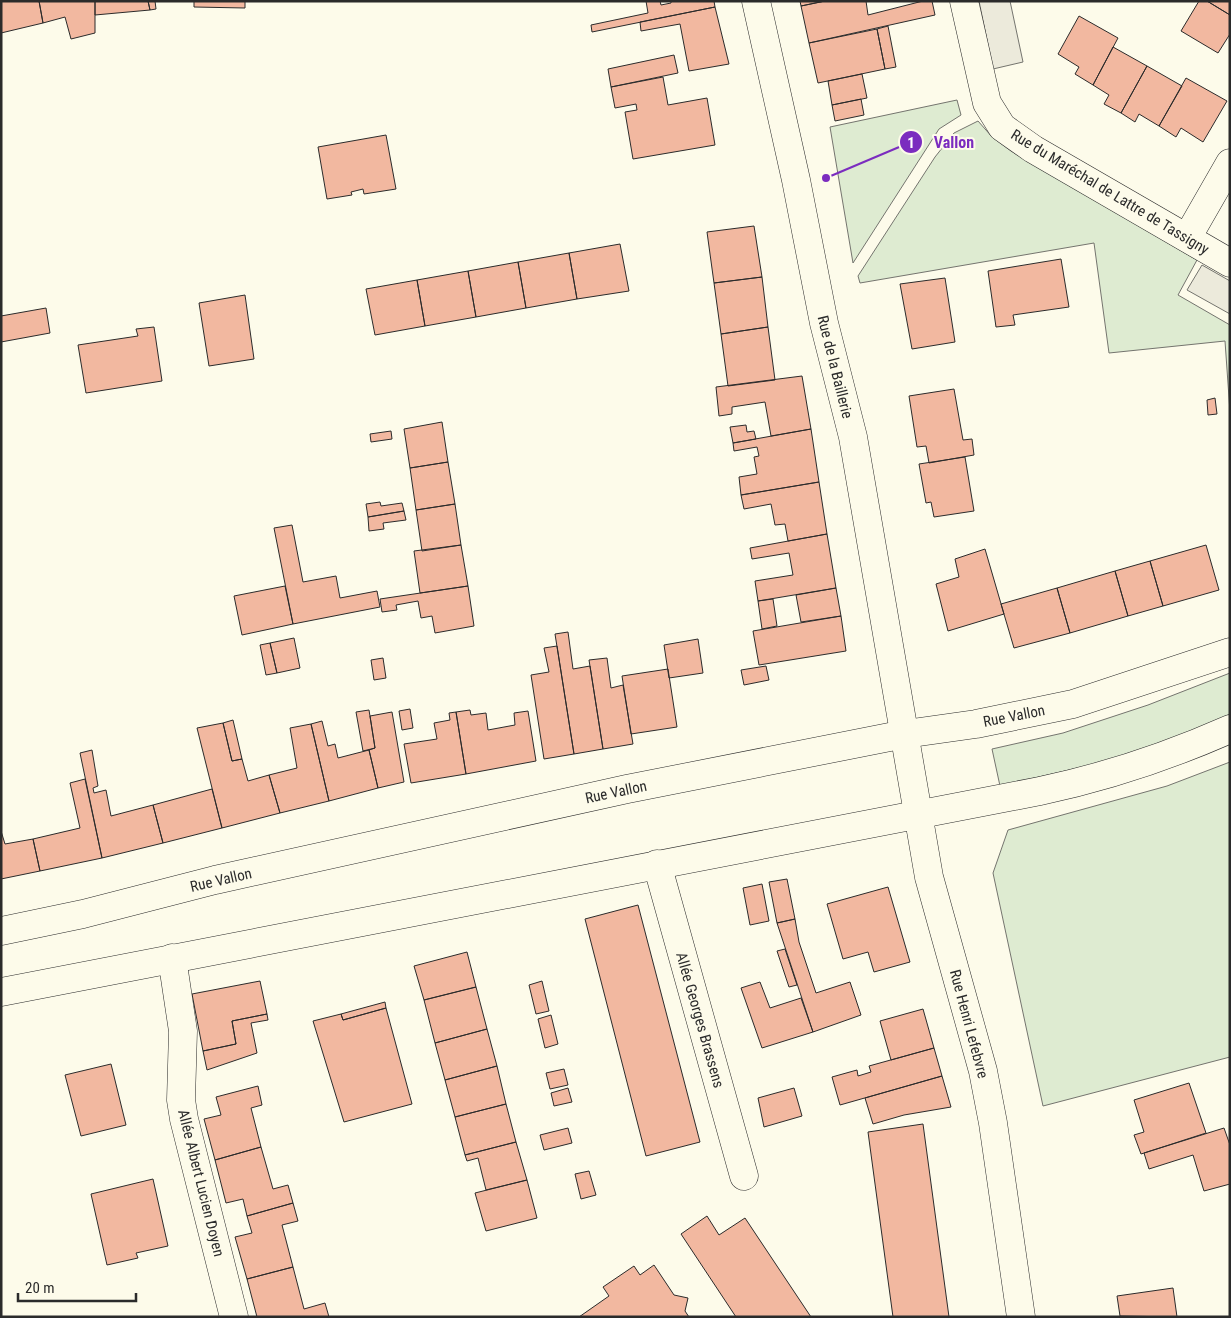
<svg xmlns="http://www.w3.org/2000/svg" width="1231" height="1318" font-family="'Roboto Condensed',sans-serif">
	<rect width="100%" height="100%" fill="#fdfbea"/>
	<!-- green -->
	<path fill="#deebd1" stroke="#74746e" d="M957 100 961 115 939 129 853 263 830 127Z
		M978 121 993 138 1011 151 1197 260 1178 295 1230 325V412L1225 341 1109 353 1094 243 860 283 858 276 935 157 954 133Z
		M1230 673V714L1179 739 1095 764 1000 786 992 749 1063 733 1148 705Z
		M1230 762V1057L1043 1106 993 873 1008 830 1167 786Z"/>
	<!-- parking -->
	<path fill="#eceadb" stroke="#74746e" d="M979 1H1010L1023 62 993 69Z
		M1202 265 1230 281V314L1187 290Z"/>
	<!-- building -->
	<path fill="#f2b8a0" stroke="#2b2b2b" d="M1 1H39L43 23 1 33Z
		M39 1H95V33L71 39 65 17 43 23Z
		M95 1H148L150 10 95 15Z
		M148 1H155L156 9 150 10Z
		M194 1H245V8L194 7Z
		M646 1H660L661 5 671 3V1H714L715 7 592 32 591 25 648 13Z
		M800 1H825L801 6Z
		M825 1H866L868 15 923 1H932L935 15 809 43 801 6Z
		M1199 1H1207L1230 15V34L1218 53 1181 31Z
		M1207 1H1230V15Z
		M715 7 729 64 689 71 680 24 641 31 640 22Z
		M1079 16 1118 38 1093 85 1075 74 1079 67 1058 54Z
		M888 26 896 67 885 69 877 29Z
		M877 29 885 69 818 83 809 43Z
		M1113 47 1147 66 1121 113 1104 104 1109 95 1093 85Z
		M674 55 678 73 611 87 608 69Z
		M1147 66 1182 86 1159 126 1139 114 1135 122 1121 113Z
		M862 74 867 98 832 105 828 81Z
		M663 77 668 105 707 98 715 145 633 159 625 112 637 110 636 104 615 108 611 87Z
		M1186 78 1227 101 1203 142 1181 128 1176 137 1159 126Z
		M861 99 864 115 835 121 832 105Z
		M386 135 396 189 364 194 363 189 351 192 352 195 327 199 318 147Z
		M754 226 762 277 714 283 707 232Z
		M620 244 629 291 577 299 569 253Z
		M569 253 577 299 526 308 518 262Z
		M1061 259 1069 307 1013 315 1015 325 996 327 988 271Z
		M518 262 526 308 476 317 468 271Z
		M468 271 476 317 425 326 417 280Z
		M762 277 768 327 721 334 714 283Z
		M945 278 955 342 912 349 900 284Z
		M417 280 425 326 375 335 366 289Z
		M245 295 254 359 209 366 199 303Z
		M46 308 50 333 1 342V316Z
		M154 327 162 381 86 393 78 345 138 336 136 329Z
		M768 327 775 380 728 386 721 334Z
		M802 376 811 429 771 436 765 402 732 407V414L719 416 716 387Z
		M954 389 963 440 972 439 974 455 929 463 926 446 917 447 909 396Z
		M1215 398 1217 414 1208 415 1207 400Z
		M442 422 448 462 410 468 404 429Z
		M746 425 747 432 754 431 756 439 733 443 730 427Z
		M811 429 819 482 741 495 739 477 757 474 754 457 759 456 757 447 734 451 733 443Z
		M391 431 392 439 371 442 370 434Z
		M965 457 974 511 934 517 931 502 926 503 919 464Z
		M448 462 455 504 416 510 410 468Z
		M819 482 827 534 788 541 785 524 775 525 771 504 744 509 741 495Z
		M380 502 381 506 402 503 404 511 368 517 366 504Z
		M455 504 461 545 422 551 416 510Z
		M404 511 406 520 383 523 384 529 369 531 368 517Z
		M292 525 303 582 336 576 340 598 377 591 380 607 293 624 274 528Z
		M827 534 836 588 758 601 755 581 793 575 789 553 752 559 750 548Z
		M461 545 468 586 420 593 414 551Z
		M1206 545 1219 590 1163 606 1150 561Z
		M985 549 1004 614 948 631 936 584 959 577 955 559Z
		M1150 561 1163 606 1128 616 1115 571Z
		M1115 571 1128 616 1070 633 1057 588Z
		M285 586 293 624 242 635 234 596Z
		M468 586 474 626 435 633 432 616 421 618 418 601 396 605 397 610 382 612 380 599Z
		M836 588 841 616 801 622 796 595Z
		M1057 588 1070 633 1014 648 1001 604Z
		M773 599 777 626 762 629 758 601Z
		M841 616 846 651 759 665 753 631Z
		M568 632 573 669 590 666 603 749 574 754 555 634Z
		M294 638 300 668 277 673 270 643Z
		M698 639 703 673 669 678 664 645Z
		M270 643 277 673 266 675 260 645Z
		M557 646 574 754 544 759 531 675 549 672 544 648Z
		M383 658 386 678 374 680 371 660Z
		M607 658 611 688 623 685 633 744 603 749 589 660Z
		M766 666 769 680 744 685 741 670Z
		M668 669 677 727 631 734 622 676Z
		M410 709 413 728 402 730 399 711Z
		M369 710 375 748 363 751 356 712Z
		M470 710 471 715 486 713 488 730 515 725 514 713 528 711 536 761 466 774 456 712Z
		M392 712 404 782 378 788 369 750 375 748 370 716Z
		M456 712 466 774 411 783 404 744 437 739 434 723 450 720 449 713Z
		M233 720 242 759 232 761 223 723Z
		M322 721 328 746 335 744 338 758 369 750 378 788 329 801 311 724Z
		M223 723 232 761 242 759 248 781 269 775 280 813 222 828 197 728Z
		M311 724 329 801 280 813 269 775 297 768 290 728Z
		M92 750 98 786 93 788 94 793 106 790 111 816 153 805 163 843 102 858 80 753Z
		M85 779 102 858 40 871 33 839 80 828 70 783Z
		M212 789 222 828 163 843 153 805Z
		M1 831 5 844 33 839 40 871 1 879Z
		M787 879 795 919 777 923 769 882Z
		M762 884 769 921 750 925 743 888Z
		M888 887 910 962 874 972 868 952 843 959 827 904Z
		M638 905 700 1142 646 1156 585 919Z
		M795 919 799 942 816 993 850 982 861 1015 813 1032 777 923Z
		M785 949 797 985 789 987 777 951Z
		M467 952 476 987 424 1000 414 966Z
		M260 981 267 1014 232 1021 236 1044 203 1051 192 994Z
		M542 981 549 1011 536 1014 529 985Z
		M760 982 770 1008 801 998 813 1032 762 1048 741 988Z
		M476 987 487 1029 435 1043 424 1000Z
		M385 1002 386 1008 343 1020 341 1014Z
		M386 1008 412 1104 344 1122 313 1021 341 1014 343 1020Z
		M923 1009 934 1048 891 1060 880 1021Z
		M267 1014 268 1020 251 1023 257 1053 207 1070 203 1051 236 1044 232 1021Z
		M551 1015 558 1044 545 1048 538 1019Z
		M487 1029 497 1066 445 1080 435 1043Z
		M934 1048 942 1076 840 1105 832 1077 857 1070 858 1076 871 1072 869 1066Z
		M111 1064 126 1125 81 1136 65 1075Z
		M497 1066 506 1104 455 1117 445 1080Z
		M564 1069 568 1085 550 1089 546 1073Z
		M942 1076 951 1107 904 1115 873 1124 865 1098Z
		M1189 1083 1206 1133 1141 1154 1134 1135 1144 1132 1134 1100Z
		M258 1086 262 1105 251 1108 261 1147 215 1160 204 1119 221 1115 216 1097Z
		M568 1088 572 1102 554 1106 551 1093Z
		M794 1088 802 1116 764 1127 758 1098Z
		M506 1104 516 1142 465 1155 455 1117Z
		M923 1124 949 1317H893L868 1132Z
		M568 1128 572 1143 544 1150 540 1135Z
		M1224 1128 1230 1145V1184L1204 1191 1193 1155 1149 1169 1144 1153Z
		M516 1142 527 1180 486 1190 478 1158 467 1161 465 1155Z
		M261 1147 273 1189 288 1185 293 1203 247 1216 243 1199 226 1203 215 1160Z
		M589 1171 596 1195 581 1199 575 1174Z
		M153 1179 168 1246 136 1253 138 1258 107 1265 91 1194Z
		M527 1180 537 1218 486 1231 475 1193Z
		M293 1203 298 1221 282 1225 293 1267 247 1279 235 1237 252 1233 247 1216Z
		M707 1216 719 1235 745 1218 811 1317H736L681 1234Z
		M654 1265 674 1295 688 1298 685 1311 689 1317H579L609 1296 603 1287 634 1266 640 1275Z
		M293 1267 304 1309 325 1303 329 1317H257L247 1279Z
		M1173 1288 1177 1317 1120 1316 1117 1296Z"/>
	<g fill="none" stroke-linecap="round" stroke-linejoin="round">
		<!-- street casing -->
		<g stroke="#2b2b2b" stroke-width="29">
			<path id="street" d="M756 1 796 180 824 323 853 437 929 877 983 1071 993 1123 1021 1317
				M964 1 987 103 1002 127 1033 149 1230 263
				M1187 238 1230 163
				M657 864 744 1176
				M172 958 183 1031 181 1100 184 1119 234 1317"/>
		</g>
		<!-- primary casing -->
		<g stroke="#2b2b2b" stroke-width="29">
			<path id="primary" d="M1 931 83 914 215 880 627 789 905 734 976 724 1073 704 1230 652
				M1 992 1040 791C1106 777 1169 756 1230 729"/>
		</g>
		<!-- street -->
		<use href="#street" stroke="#fdfbea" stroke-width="28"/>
		<!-- primary -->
		<use href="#primary" stroke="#fdfbea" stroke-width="28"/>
	</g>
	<g text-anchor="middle" stroke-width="4" stroke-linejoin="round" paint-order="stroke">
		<!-- street labels -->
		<g font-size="15" fill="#2b2b2b" stroke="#fdfbea">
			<text transform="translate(1110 192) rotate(31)" y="5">Rue du Maréchal de Lattre de Tassigny</text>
			<text transform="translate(835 367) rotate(76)" y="5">Rue de la Baillerie</text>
			<text transform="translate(1014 716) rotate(-11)" y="5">Rue Vallon</text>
			<text transform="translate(616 792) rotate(-12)" y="5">Rue Vallon</text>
			<text transform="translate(221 880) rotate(-13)" y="5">Rue Vallon</text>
			<text transform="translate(700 1020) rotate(74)" y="5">Allée Georges Brassens</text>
			<text transform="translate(969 1024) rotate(75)" y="5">Rue Henri Lefebvre</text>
			<text transform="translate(201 1183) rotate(76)" y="5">Allée Albert Lucien Doyen</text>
		</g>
	</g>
	<!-- callouts -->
	<path fill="none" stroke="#7b2cbf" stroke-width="2" d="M826 178L911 142"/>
	<g fill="#7b2cbf" stroke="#fdfbea" stroke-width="2">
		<circle cx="826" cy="178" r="5"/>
		<circle cx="911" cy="142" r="12"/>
	</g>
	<g font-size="15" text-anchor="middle" font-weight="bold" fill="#fff">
		<text x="911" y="148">1</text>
	</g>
	<g font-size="16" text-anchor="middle" font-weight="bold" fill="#7b2cbf" stroke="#fdfbea" stroke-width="4" stroke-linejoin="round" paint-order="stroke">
		<text x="954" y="148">Vallon</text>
	</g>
	<!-- border -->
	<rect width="1231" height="1318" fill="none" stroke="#2b2b2b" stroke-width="5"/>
	<!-- scale -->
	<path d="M18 1293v8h118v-8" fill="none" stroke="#2b2b2b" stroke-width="2.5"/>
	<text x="25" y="1293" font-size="15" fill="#2b2b2b" stroke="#fdfbea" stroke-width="4" paint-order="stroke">20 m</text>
</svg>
